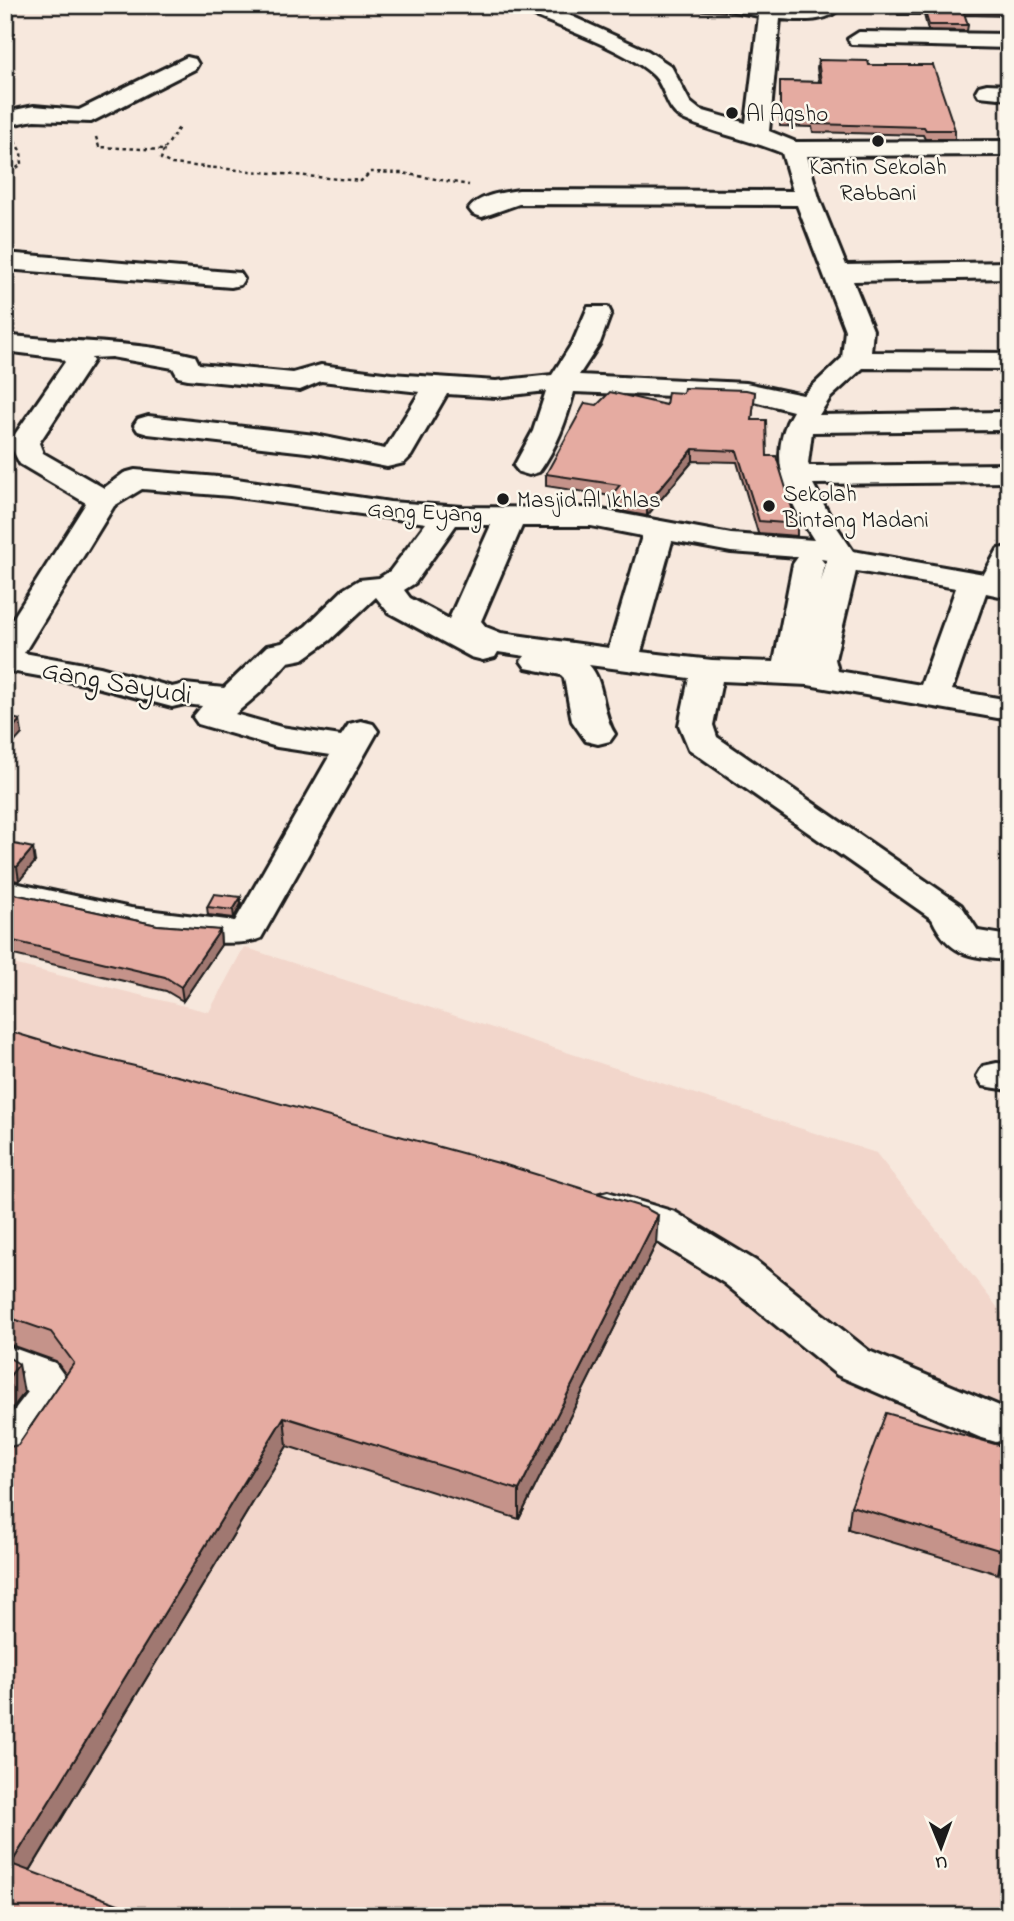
<svg xmlns="http://www.w3.org/2000/svg" width="1014" height="1921" font-family="'Indie Flower',sans-serif">
	<rect width="100%" height="100%" fill="#f7e8dd"/>
	<filter id="ink" filterUnits="userSpaceOnUse"><feTurbulence type="fractalNoise" baseFrequency=".0143" numOctaves="2"/><feDisplacementMap in="SourceGraphic" scale="14" xChannelSelector="R" yChannelSelector="G"/><feConvolveMatrix kernelMatrix="1 2 1 2 8 2 1 2 1" color-interpolation-filters="sRGB"/></filter>
	<g filter="url(#ink)">
		<!-- built -->
		<path fill="#f2d6cb" d="M244 947 876 1153 1009 1322V1916H5V962L209 1012Z"/>
		<g fill="none" stroke-linecap="round" stroke-linejoin="round">
			<!-- minor casing -->
			<g stroke="#1c1c1c" stroke-width="6">
				<path id="minor" d="M518 5H547L648 51 671 66 690 102 700 110 746 123 759 16 728 10 725 5H843C829 24 801 20 780 19L769 131 796 142 1009 141V155L807 156 819 198 846 265 1009 262V278L853 281 873 330 871 352 1009 353V369L863 368 830 398 819 415 1003 412 1009 414V434L997 430 812 432 808 463 809 466 1009 464V482L813 484 832 520 853 551 984 574 998 549 1009 547V598L986 593 952 690 1009 700V720L808 685 722 681 713 725 717 737 961 905 978 931 1009 936V960C971 957 950 957 932 919L689 749 679 725 689 678 589 665C605 681 601 713 615 734L610 741 598 744 586 741 572 721 564 678 561 675 526 668 521 661 525 656 498 652 495 657 483 660 471 657 388 612 376 597 330 640 303 659 288 662 262 691 235 714 281 727 341 736 349 724 361 721 373 724 378 731 261 938C217 957 58 915 5 903V881L131 908 235 921 330 755 277 747 198 724 193 717 202 706 185 704 172 707 89 685 5 670V631L86 503 20 464 9 443 65 362 61 358 5 351V335C69 343 132 340 195 356L199 364 293 373 321 365 391 374 496 381 552 375 573 342 588 307H608L611 313 600 343 579 375 746 383 803 395 842 358 845 330 797 205 519 204 482 217 473 214 469 209C480 194 502 193 519 190L793 191 782 153C751 140 716 134 685 120 664 111 667 87 652 74 628 51 554 25 521 10ZM111 357 173 368 178 377 188 379 300 390 321 381 420 392 385 449 315 435 148 416 138 419 134 425 138 431 148 434 315 453 387 467 404 463 411 456 447 394 496 397 546 391 533 431 514 466 519 472 529 475 539 472C557 447 566 421 574 392L746 399 793 411C765 457 787 498 814 540L731 534 591 508 463 507 390 502 230 478 135 470 124 473 104 488 43 453 39 443 93 361 91 358ZM142 489 230 496 426 523 390 571 379 578 359 580 344 589 306 626 282 643 267 646 224 688 185 684 172 687 100 667 24 653 114 506ZM456 525H491L449 619 410 598 404 590 415 583ZM522 526H591L642 536 609 648 501 633 486 627 481 621ZM672 541 731 552 798 557 793 564 774 662 712 660 641 652ZM821 559 827 560 821 582 825 564ZM856 571 956 588 921 685 838 671 835 659Z
					M859 32 1009 34V48L851 44 848 39Z
					M187 57 195 59 198 64 195 69 91 122 34 120 5 126V112L34 106 79 110Z
					M987 84 1009 85V99L979 96 976 91 979 86Z
					M5 253 240 273 244 279 240 285 231 287 5 269Z
					M997 1063 1009 1064V1090L983 1086 977 1076 983 1066Z
					M608 1192 675 1212 756 1261 869 1351 1009 1410V1438L996 1442 979 1437 837 1375 724 1283 645 1234 593 1218 587 1207 593 1196Z
					M5 1345 55 1363 76 1392 22 1471 5 1476V1422L28 1392 5 1379Z"/>
			</g>
			<!-- path -->
			<path stroke="#1c1c1c" stroke-width="2.5" stroke-dasharray="3.5 3.5" stroke-linecap="butt" d="M96 137 99 147 164 150 180 126
				M164 150 161 159 172 164 361 181 371 172 402 173 469 185
				M5 176 22 164 21 152 15 142
				M5 211 8 212 5 219"/>
			<!-- minor -->
			<use href="#minor" fill="#fbf7ec" fill-rule="evenodd"/>
		</g>
		<!-- wall -->
		<path fill="#c5938a" stroke="#1c1c1c" stroke-width="2" d="M672 5H725L724 12 672 9Z
			M845 5H1009V16L964 15 968 25 967 31 928 30 924 15H898L895 7Z
			M818 60 869 65 955 130V139H925L923 135 813 132 812 127 780 126V81L819 82 817 68Z
			M755 392 752 420 767 456 797 524V536L758 533 737 462 693 461 647 516 610 509V497L611 496 546 486V474L597 405H666Z
			M5 842 35 862 19 881 5 879Z
			M5 892 157 925 220 930 221 945 183 1001 166 991 5 953Z
			M241 904 234 918 208 915 207 907Z
			M5 1030 656 1244 519 1519 287 1446 30 1871 5 1916 18 1445 66 1375 56 1361 5 1343Z
			M1009 1448V1540L998 1574 848 1529 851 1506Z"/>
		<!-- shaded-wall -->
		<path fill="#a07871" stroke="#1c1c1c" stroke-width="2" d="M693 449V461L647 516V504Z
			M20 720 22 734 5 753V736Z
			M33 848 35 862 19 881 17 867Z
			M241 897V904L234 918 233 910Z
			M220 930 221 945 183 1001 181 987Z
			M658 1215 656 1244 519 1519V1490Z
			M19 1364 24 1393 5 1418V1382Z
			M284 1417 287 1446 17 1892 11 1864Z
			M1009 1530V1540L998 1574 1002 1551Z"/>
		<!-- building -->
		<path fill="#e5aba1" stroke="#1c1c1c" stroke-width="2" d="M897 5H1009V10H963L968 25H929L924 9H898Z
			M818 60 868 61 869 65H933L955 130H926L924 127 813 124 812 119 780 118V81L821 82Z
			M684 388 746 390 755 392 752 420H766L767 456H776L797 524 759 521 737 451 693 449 647 504 610 497 620 485 546 474 585 403 597 405 610 392 666 405 668 392 683 393Z
			M5 716 20 720 5 736Z
			M5 842 33 848 17 867 5 865Z
			M5 892 157 925 220 930 181 987 165 977 5 939Z
			M214 894 241 897 233 910 207 907Z
			M5 1030 92 1056 186 1078 506 1165 645 1208 658 1215 519 1490 284 1417 11 1864 150 1916H5V1448L18 1445 74 1363 51 1332 5 1316Z
			M5 1355 19 1364 5 1382Z
			M886 1413 1009 1448V1530L1002 1551 851 1506Z"/>
	</g>
	<!-- markers -->
	<g fill="#1c1c1c" stroke="#fbf7ec" stroke-width="2.5">
		<circle cx="732" cy="113" r="7"/>
		<circle cx="878" cy="141" r="7"/>
		<circle cx="503" cy="499" r="7"/>
		<circle cx="769" cy="506" r="7"/>
	</g>
	<g text-anchor="middle" stroke-width="5" stroke-linejoin="round" paint-order="stroke">
		<!-- far-poi labels -->
		<g font-size="23" fill="#1c1c1c" stroke="#fbf7ec" text-anchor="start">
			<text x="746" y="121">Al Aqsho</text>
			<text x="878" y="174" text-anchor="middle">Kantin Sekolah<tspan x="878" dy="26">Rabbani</tspan></text>
			<text x="783" y="501">Sekolah<tspan x="783" dy="26">Bintang Madani</tspan></text>
			<text x="517" y="507">Masjid Al Ikhlas</text>
		</g>
		<!-- far-street labels -->
		<g font-size="23" fill="#1c1c1c" stroke="#fbf7ec">
			<text transform="translate(425 511) rotate(3)" y="8">Gang Eyang</text>
		</g>
		<!-- street labels -->
		<g font-size="28" fill="#1c1c1c" stroke="#fbf7ec">
			<text transform="translate(117 681) rotate(10)" y="10">Gang Sayudi</text>
		</g>
	</g>
	<!-- margin -->
	<rect width="1014" height="1921" fill="none" stroke="#fbf7ec" stroke-width="28"/>
	<rect x="14" y="14" width="986" height="1893" fill="none" stroke="#1c1c1c" stroke-width="2.5" filter="url(#ink)"/>
	<!-- north arrow -->
	<g transform="translate(941 1847) rotate(179)" stroke="#fbf7ec" stroke-width="5" paint-order="stroke">
	<path d="M0-5L12 26L0 18L-12 26Z" fill="#1c1c1c"/>
	<text y="-10" font-size="19" font-weight="bold" text-anchor="middle" fill="#1c1c1c">U</text>
	</g>
</svg>
